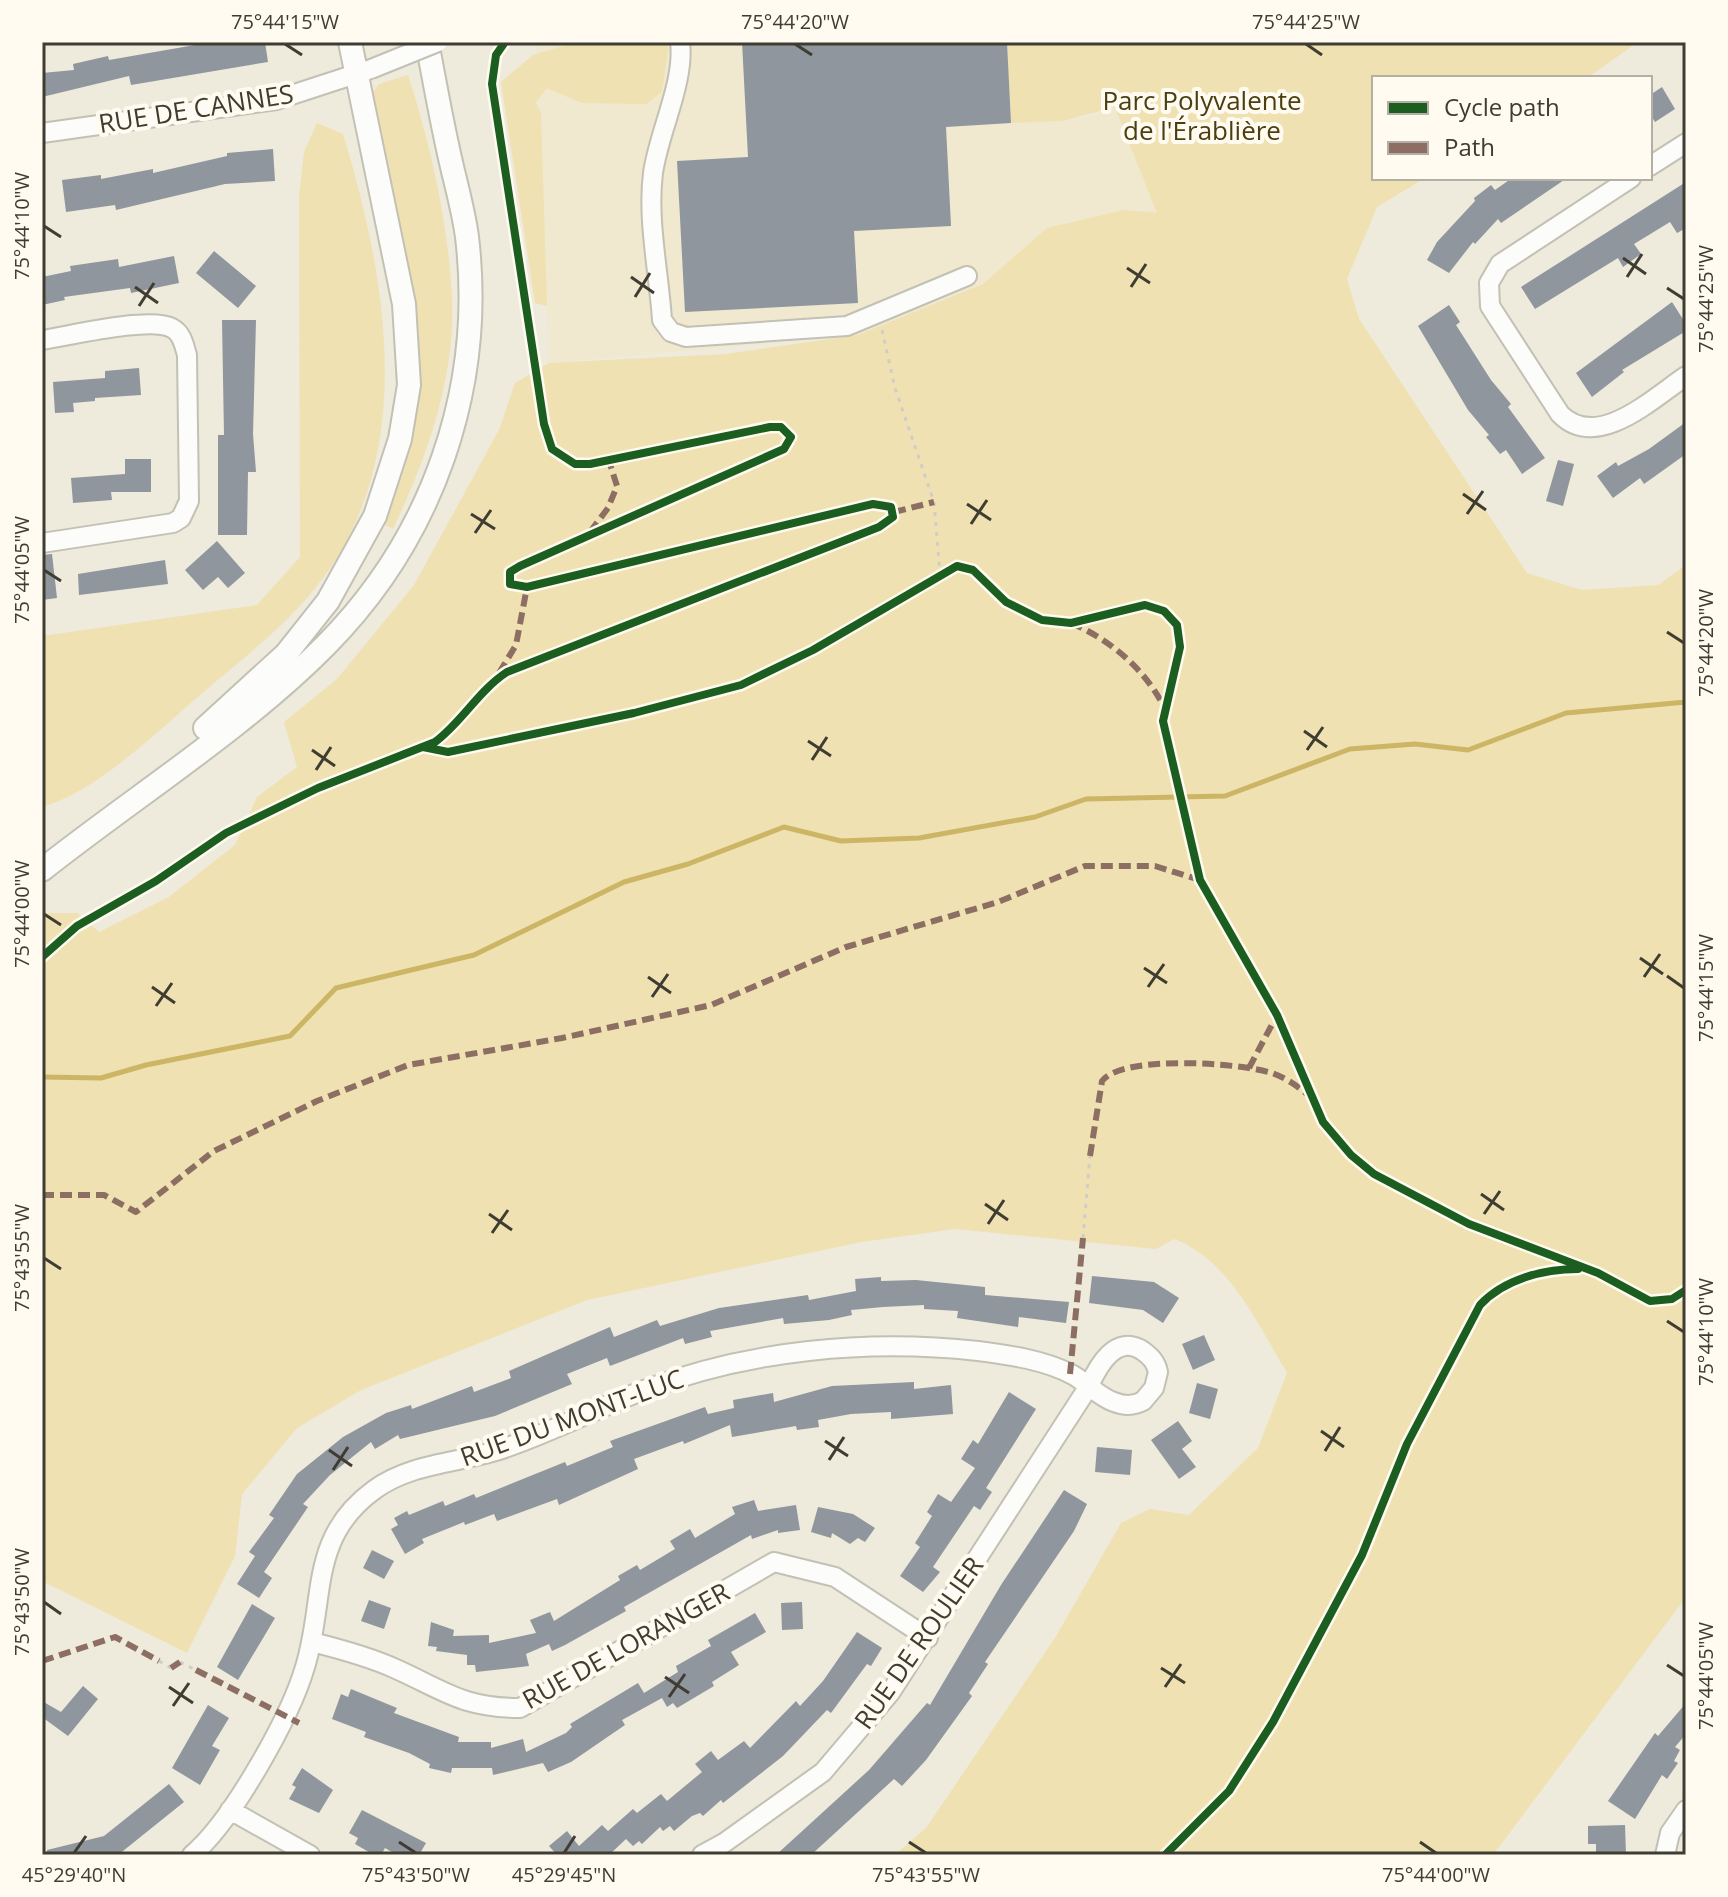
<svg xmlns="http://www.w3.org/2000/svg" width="1728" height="1897" font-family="'Open Sans',sans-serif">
	<rect width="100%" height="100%" fill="#eeeadc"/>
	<!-- built -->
	<path fill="#f0e8cf" d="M536 42H1007L1030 123 1092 116 1115 107 1158 213 858 335 549 363Z"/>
	<!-- green -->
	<path fill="#efe1b1" d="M577 42H669L662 92 646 104 582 103 547 88 536 102 541 114 547 306 535 303 501 82 533 55Z
		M1007 42H1638L1587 78H1374V178H1425L1377 207 1347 279 1359 319 1527 573 1581 590 1658 585 1686 565V1597L1493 1855H883L897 1853 926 1828 1055 1638 1121 1523 1150 1509 1189 1515 1258 1448 1287 1373C1258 1325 1230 1260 1174 1239L1156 1249 955 1229 861 1242 587 1300 361 1390 297 1428 242 1494 235 1556 187 1653 42 1581V913H77L99 932 169 897 235 845 257 797 297 767 284 722 337 679 414 585 499 430 515 383 549 363 726 354 858 335 983 284 1047 228 1124 210 1157 213 1115 107 1062 121 1011 123Z
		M408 75C431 146 449 226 452 301 455 379 426 460 393 529L385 525C395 490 410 456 414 419 425 309 394 201 372 94L379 84Z
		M317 123 343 134C386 276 418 450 323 578 289 624 242 659 200 695 157 732 96 792 42 807V636L257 605 300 557 299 197 304 152Z"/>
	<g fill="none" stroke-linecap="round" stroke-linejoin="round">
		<!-- stream -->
		<path stroke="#ccb564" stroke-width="5" d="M42 1077 101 1078 146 1065 290 1036 336 988 474 955 624 882 688 864 784 827 841 841 919 838 1035 817 1086 799 1225 796 1350 749 1415 744 1468 750 1566 713 1686 702"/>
	</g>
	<!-- building -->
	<path fill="#8f969d" d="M212 42H265L268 62 131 85 129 76 42 97V73L74 70 73 64 108 56 109 60Z
		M742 42H1007L1011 123 946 127 951 226 854 231 858 303 685 312 677 161 748 157Z
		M1662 87 1675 109 1655 122 1650 114V95Z
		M273 149 275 181 225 184 116 210 115 205 66 212 62 180 101 175V179L153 169V173L227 156V153Z
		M1512 178H1567L1501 223 1498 219 1475 244 1473 242 1449 273 1427 260 1437 242 1475 201 1474 198 1491 185 1495 190Z
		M1686 182V228L1677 233 1670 222 1634 244 1641 254 1623 267 1618 258 1535 309 1521 287Z
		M214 251 256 286 238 308 196 273Z
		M174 256 179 283 131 293 130 288 64 297 65 300 42 305V277L71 271 70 266 118 259 119 267Z
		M1672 302 1686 324V331L1622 370 1624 372 1592 397 1576 373Z
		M1449 305 1460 322 1456 325 1491 380 1511 404 1508 407 1545 458 1522 474 1506 450 1500 454 1486 437 1489 435 1468 410 1418 326Z
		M222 320H256L253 434 256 472H248L247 535H218V435H224Z
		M139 368 141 395 95 398V401L73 403 74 412 55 413 53 382 105 378V371Z
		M1686 422V454L1644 484 1640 478 1613 498 1597 476 1616 462 1618 466 1649 449Z
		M125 459H151V492H111L112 500 73 503 71 478 125 474Z
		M1558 460 1574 464 1563 506 1546 501Z
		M217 541 245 573 228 588 218 577 203 590 185 570Z
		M52 554 57 598 42 600V555Z
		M165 560 168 584 79 595 78 574Z
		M1092 1276 1154 1282 1179 1298 1163 1323 1143 1310 1089 1303Z
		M881 1277V1281L916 1280 985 1287V1295L1069 1302 1066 1323 1019 1317 1018 1327 957 1318 958 1311 924 1309V1305L883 1307 851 1310 852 1315 829 1320 784 1324 783 1318 710 1331 712 1337 685 1344 683 1338 610 1366 607 1358 567 1374 572 1384 495 1416 400 1439 398 1435 375 1449 371 1442 330 1475 303 1504 308 1507 264 1572 272 1578 259 1598 237 1584 255 1556 249 1552 274 1518 269 1515 297 1474 343 1437 386 1413 411 1405 412 1409 472 1386 474 1392 511 1378 509 1371 610 1327 614 1337 657 1320 660 1326 719 1308 808 1295 809 1300 856 1291 855 1279Z
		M1204 1335 1215 1360 1193 1370 1182 1344Z
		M914 1382V1389L951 1385 953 1414 891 1419V1412L851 1414 818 1420 819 1427 797 1430 796 1426 732 1437 730 1425 684 1444 683 1441 634 1459 638 1469 559 1505 557 1499 497 1521 494 1514 465 1525 464 1522 422 1539 424 1543 405 1554 391 1529 398 1525 394 1518 407 1511 409 1515 443 1501 445 1506 474 1494 476 1498 565 1462 567 1466 613 1447 610 1441 705 1407 708 1414 734 1408 733 1400 773 1393 774 1402 832 1386Z
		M1197 1383 1218 1389 1210 1419 1189 1413Z
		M1009 1392 1036 1409 986 1488 992 1492 980 1510 974 1506 933 1567 940 1572 923 1592 900 1576 920 1547 915 1543 932 1516 927 1512 938 1494 951 1502 975 1468 961 1459 973 1440 978 1444Z
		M1178 1421 1192 1441 1182 1449 1196 1467 1179 1479 1151 1440Z
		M1097 1447 1132 1450 1130 1475 1095 1472Z
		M1064 1490 1087 1504 1074 1531 985 1662 988 1664 969 1693 972 1696 926 1760 902 1786 894 1779 811 1855H776L869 1770 927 1703 930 1705 1001 1585Z
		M754 1500 758 1511 796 1505 800 1530 778 1533V1530L752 1539 751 1535 624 1607 626 1611 565 1645 552 1651 549 1644 526 1654 529 1666 476 1672 475 1665H467V1655L436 1651 437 1647 428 1646 431 1622 454 1630 453 1636 489 1635V1643L536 1633 530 1620 550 1612 554 1621 620 1580 618 1576 637 1565 640 1570 675 1549 670 1541 690 1529 695 1538 735 1514 732 1507Z
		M818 1507 853 1514 875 1528 865 1542 858 1538 850 1544 832 1533 831 1538 811 1532Z
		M372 1550 394 1561 384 1579 363 1568Z
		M369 1600 391 1608 384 1629 361 1621Z
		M802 1602 803 1629 782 1630 781 1603Z
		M252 1604 275 1618 238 1680 217 1667Z
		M755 1613 766 1632 731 1652 739 1665 712 1682 714 1686 677 1708 673 1703 667 1707 662 1698 622 1720 625 1725 571 1762 548 1772 543 1763 493 1775 492 1768H452L451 1773 429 1768 430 1764 409 1753 364 1737 366 1732 332 1719 341 1694 348 1697 351 1689 397 1708 394 1713 459 1737 458 1742H491V1748L523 1739 526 1752 566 1733 572 1727 570 1724 638 1683 644 1693 678 1672 676 1666 711 1646 708 1640Z
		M857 1632 882 1648 871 1666 867 1664 831 1713 827 1710 783 1756 723 1803 721 1800 703 1816 700 1813 692 1816 674 1831 670 1826 663 1831 660 1827 642 1844 639 1841 633 1846 626 1839 609 1855H557L549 1846 567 1831 579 1846 602 1825 608 1831 633 1809 637 1813 661 1794 667 1801 702 1772 695 1764 711 1751 718 1760 744 1741 750 1748 796 1701 800 1706 823 1681Z
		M83 1686 98 1699 68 1736 42 1717V1701L61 1712Z
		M1686 1703V1734L1675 1747 1680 1750 1674 1761 1678 1763 1667 1779 1662 1775 1635 1819 1608 1801 1655 1733 1658 1736Z
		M208 1705 229 1718 212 1746 220 1750 200 1785 172 1768Z
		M302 1768 333 1790 319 1813 289 1799 296 1787 292 1785Z
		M169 1784 184 1802 118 1855H47V1850L104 1836Z
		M362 1810 426 1843 419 1855H397L385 1848 381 1855H374L355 1844 358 1838 349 1833Z
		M1625 1825 1626 1855H1596V1844H1588V1826Z"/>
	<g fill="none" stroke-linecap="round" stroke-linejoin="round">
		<!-- minor casing -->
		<g stroke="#c3c0b4" stroke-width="22">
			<path id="minor" d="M680 42C685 82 659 131 653 173 647 220 659 273 662 320L671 332 686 337 847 326 967 276
				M42 133 276 100 368 70
				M1650 166 1686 143
				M1631 178 1500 264 1489 283 1490 306 1560 414C1597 452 1653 398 1686 376
				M42 340C69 336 150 316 172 328 182 333 184 345 187 355L189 501 181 518 173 523 42 543
				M312 1642C340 1649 370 1657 396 1669 445 1691 463 1708 520 1708L774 1562 835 1577 928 1638
				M230 1810 310 1855
				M192 1855C232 1821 290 1718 305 1667 326 1599 308 1538 374 1490 409 1464 456 1463 496 1451 547 1435 595 1409 644 1390 749 1350 867 1339 978 1351 1009 1355 1045 1360 1073 1375 1087 1383 1099 1397 1114 1402 1124 1406 1134 1406 1143 1401L1154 1388 1158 1372C1156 1362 1151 1357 1143 1351 1116 1333 1098 1366 1089 1386L890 1693 823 1772 724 1843 702 1855
				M1665 1855 1670 1833 1686 1810"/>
		</g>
		<!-- major casing -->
		<g stroke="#c3c0b4" stroke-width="26">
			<path id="major" d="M205 728 286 654 328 601 375 516 400 439 409 385 404 304 350 42
				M42 870C134 797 244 728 326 645 433 537 485 388 467 237 463 207 454 178 448 149 440 113 434 78 427 42"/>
		</g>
		<!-- path -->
		<path stroke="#cfcdc8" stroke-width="3" stroke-dasharray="4 6" stroke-linecap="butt" d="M882 330 895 388 934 502 940 573
			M1083 1238 1090 1156
			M159 1661 171 1668
			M180 1662 196 1670"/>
		<!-- minor -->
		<use href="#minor" stroke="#fcfcfa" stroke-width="18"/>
		<!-- major -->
		<use href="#major" stroke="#fcfcfa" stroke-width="22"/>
		<!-- minor-bridge casing -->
		<g stroke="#c3c0b4" stroke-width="22" stroke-linecap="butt">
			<path id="minor-bridge" d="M371 69 438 42"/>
		</g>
		<!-- minor-bridge -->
		<use href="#minor-bridge" stroke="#fcfcfa" stroke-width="18"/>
		<!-- quiet -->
		<path stroke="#8d6e63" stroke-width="6" stroke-dasharray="12 6" stroke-linecap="butt" d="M894 512 934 502
			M590 532 608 508 617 486 609 461
			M1071 623C1111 640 1146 670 1165 709
			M499 673 516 645 527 587
			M1249 1068 1277 1015
			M1090 1156 1102 1081C1123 1054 1241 1063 1272 1073 1286 1078 1298 1086 1309 1096
			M42 1195H104L136 1212 214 1151 317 1101 408 1065 562 1038 711 1005 846 947 998 902 1085 866H1155L1200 880
			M1070 1374 1083 1238
			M42 1661 115 1637 159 1661
			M171 1668 180 1662
			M196 1670 299 1723"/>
		<!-- cycleway casing -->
		<g stroke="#fffbf1" stroke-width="13">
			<path id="cycleway" d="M423 747 448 752 634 713 741 685 813 650 957 566 973 570 1006 602 1042 620 1071 623 1145 605 1164 611 1177 625 1180 647 1163 721 1200 880 1277 1015 1323 1122 1351 1155 1374 1174 1469 1224 1598 1273 1650 1301 1672 1299 1686 1290
				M42 957 77 926 156 881 226 833 318 788 435 742C462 722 478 691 507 672L879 527 893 517 891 507 873 504 527 587 510 584V572L520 566 784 449 791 437 781 427H770L590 464H575L552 449 544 424 492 84 496 55 505 42
				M1165 1855 1229 1791 1273 1722 1362 1555 1407 1444 1480 1305C1504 1279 1544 1269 1578 1269"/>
		</g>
		<!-- cycleway -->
		<use href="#cycleway" stroke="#1b5e20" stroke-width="8"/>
	</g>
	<!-- ticks -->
	<path fill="none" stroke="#3f3c32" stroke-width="3" d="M285 44 302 55M795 44 812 55M1306 44 1322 55M44 226 61 237M1623 258 1646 274M1127 268 1150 283M631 277 654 293M1627 277 1642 254M135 287 158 303M1131 287 1146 264M1667 288 1684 299M635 297 650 273M139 306 154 283M1463 494 1486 510M967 504 991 520M471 514 495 529M1467 514 1483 491M971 524 987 500M475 533 491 510M44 570 61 581M1667 632 1684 643M1304 731 1327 747M808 741 831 756M312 750 335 766M1307 750 1323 727M812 760 827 737M316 770 331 747M44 914 61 925M1640 958 1663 974M1144 968 1167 983M1667 976 1684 988M648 977 671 993M1644 977 1660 954M152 987 175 1003M1148 987 1164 964M652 997 668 974M156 1006 172 983M1481 1194 1504 1210M985 1204 1008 1220M489 1214 512 1230M1484 1214 1500 1191M988 1224 1004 1200M492 1233 508 1210M44 1258 61 1269M1667 1321 1684 1332M1321 1431 1344 1447M825 1441 848 1456M329 1450 352 1466M1325 1451 1340 1427M829 1460 844 1437M333 1470 348 1447M44 1602 61 1614M1667 1665 1684 1676M1161 1668 1185 1683M665 1677 689 1693M169 1687 193 1703M1165 1687 1181 1664M669 1697 685 1674M173 1706 189 1683M399 1842 416 1853M909 1842 926 1853M1420 1842 1436 1853M74 1853 86 1836M564 1853 575 1836"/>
	<g text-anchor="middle" stroke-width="8" stroke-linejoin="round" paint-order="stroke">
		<!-- park labels -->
		<g font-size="26" fill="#4b3f12" stroke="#fffbf1">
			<text x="1202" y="110">Parc Polyvalente<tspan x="1202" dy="30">de l'Érablière</tspan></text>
		</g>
		<!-- street labels -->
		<g font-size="26" fill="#3f3c32" stroke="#fffbf1">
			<text transform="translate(196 109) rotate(-9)" y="9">RUE DE CANNES</text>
			<text transform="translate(572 1418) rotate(-20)" y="9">RUE DU MONT-LUC</text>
			<text transform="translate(919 1643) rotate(-55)" y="9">RUE DE ROULIER</text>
			<text transform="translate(626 1646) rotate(-29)" y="9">RUE DE LORANGER</text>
		</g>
	</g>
	<!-- border -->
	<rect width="1728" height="1897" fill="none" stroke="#fffbf1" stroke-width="88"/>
	<!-- legend -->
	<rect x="1372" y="76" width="280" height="104" fill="#fffbf1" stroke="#b2afa5" stroke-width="2"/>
	<rect x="1388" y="102" width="40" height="12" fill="#1b5e20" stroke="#b2afa5" stroke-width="2"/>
	<text x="1444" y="116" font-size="24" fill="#3f3c32">Cycle path</text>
	<rect x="1388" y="142" width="40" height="12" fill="#8d6e63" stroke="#b2afa5" stroke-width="2"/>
	<text x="1444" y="156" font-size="24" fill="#3f3c32">Path</text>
	<rect x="44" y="44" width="1640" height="1809" fill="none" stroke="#3f3c32" stroke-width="3"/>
	<g font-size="20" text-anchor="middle" fill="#3f3c32">
		<text x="285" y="29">75°44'15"W</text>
		<text x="795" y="29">75°44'20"W</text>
		<text x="1306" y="29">75°44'25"W</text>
		<text transform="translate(22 226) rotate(-90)" y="7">75°44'10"W</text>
		<text transform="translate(1706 299) rotate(-90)" y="7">75°44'25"W</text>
		<text transform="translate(22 570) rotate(-90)" y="7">75°44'05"W</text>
		<text transform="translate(1706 643) rotate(-90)" y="7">75°44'20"W</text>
		<text transform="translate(22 914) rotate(-90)" y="7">75°44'00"W</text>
		<text transform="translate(1706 988) rotate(-90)" y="7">75°44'15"W</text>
		<text transform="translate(22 1258) rotate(-90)" y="7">75°43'55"W</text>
		<text transform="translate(1706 1332) rotate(-90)" y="7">75°44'10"W</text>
		<text transform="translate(22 1602) rotate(-90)" y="7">75°43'50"W</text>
		<text transform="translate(1706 1676) rotate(-90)" y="7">75°44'05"W</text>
		<text x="74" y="1882">45°29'40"N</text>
		<text x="416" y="1882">75°43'50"W</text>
		<text x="564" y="1882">45°29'45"N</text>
		<text x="926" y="1882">75°43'55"W</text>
		<text x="1436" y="1882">75°44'00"W</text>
	</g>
</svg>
